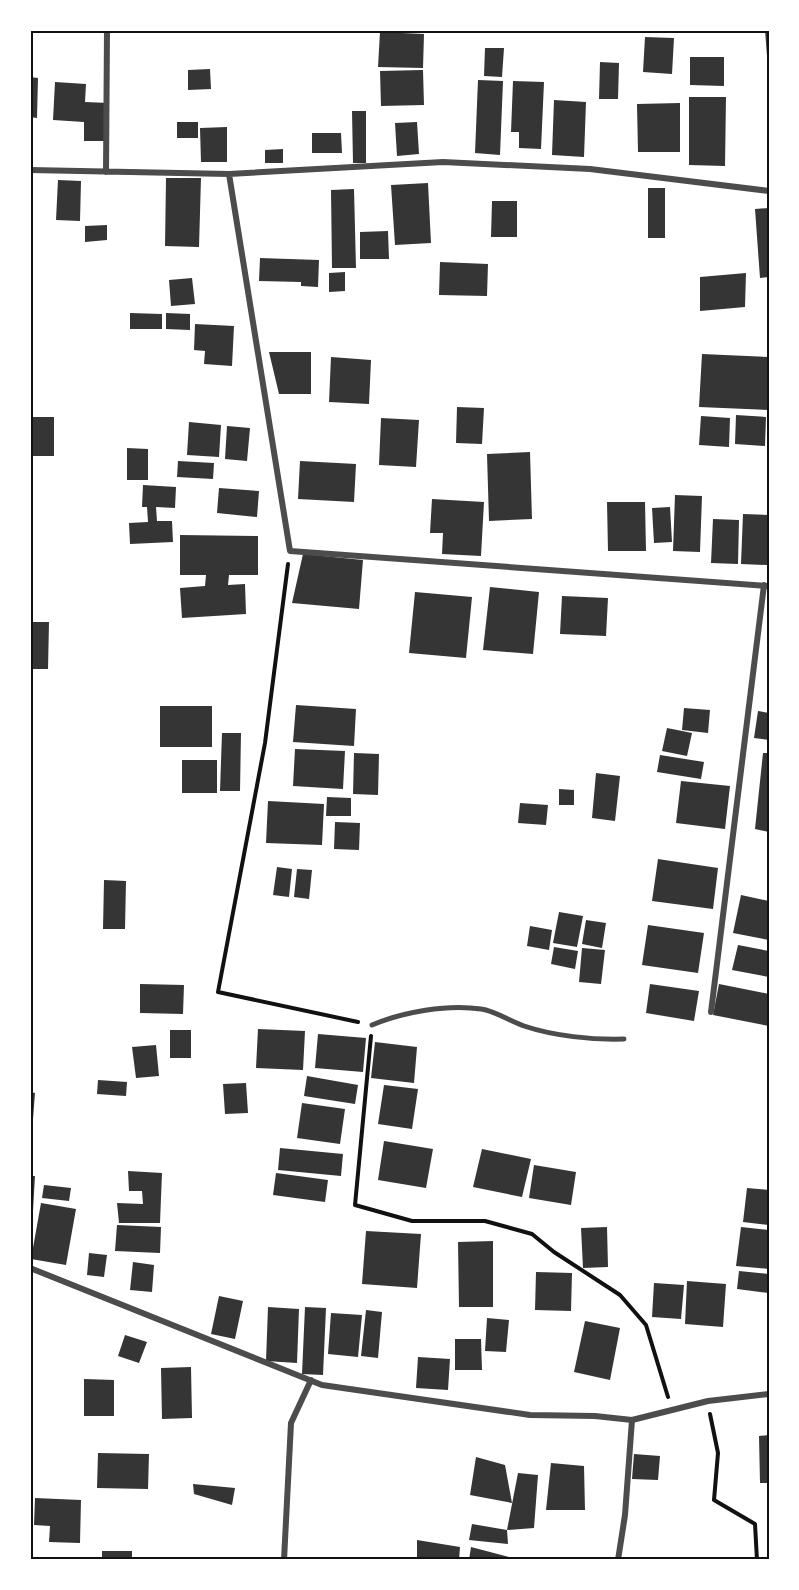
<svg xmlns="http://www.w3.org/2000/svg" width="799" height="1590" font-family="'Crimson Pro',serif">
	<rect width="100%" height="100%" fill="#fff"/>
	<!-- building -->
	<path fill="#353535" d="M765 30H769V56H767Z
		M380 32 424 34 423 68 378 67Z
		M645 37 674 38 672 74 643 72Z
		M485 48H504L502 77 484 76Z
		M690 57H724V86L690 85Z
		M600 62 619 63 618 99H599Z
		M210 69 211 89 188 90V70Z
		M423 70 424 105 381 106 380 71Z
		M30 77 38 78 37 118 30 117Z
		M478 80 503 81 500 155 475 153Z
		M513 81 544 82 541 149 519 148V132H511Z
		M55 82 86 84 85 102 109 103 107 141H84V122L53 120Z
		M689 97H726L725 166 689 165Z
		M554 100 586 102 584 157 552 155Z
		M680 103V152H638L637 104Z
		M352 111H366V163H353Z
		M177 122H198V138H177Z
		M417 122 419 154 397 156 395 123Z
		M227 127V162H201L200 128Z
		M312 133H341L342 153H312Z
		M283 149V163H265V150Z
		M166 178H201L199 247 165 246Z
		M58 180 81 181 80 221 56 220Z
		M428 183 431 243 395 245 391 185Z
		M648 188H665V238H648Z
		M354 189 356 268H332L331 190Z
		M492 201H517V237H491Z
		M769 208V277L760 278 755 209Z
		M107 225V240L85 242V226Z
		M388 231 389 259H360V232Z
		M260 258 319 260 318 287 301 286V282L259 281Z
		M440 262 488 264 487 296 439 295Z
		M345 272V291L329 292V273Z
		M746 273 745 307 700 311V277Z
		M192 278 195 304 171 306 169 280Z
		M130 313 162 314V329H130Z
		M166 313 190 314V330L166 329Z
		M195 324 234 326 232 366 204 364 205 351 194 350Z
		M269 352H311V394H279Z
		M702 354 769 357V410L699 407Z
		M331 357 371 360 369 404 329 402Z
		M457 407 484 408 482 444 456 443Z
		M736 415 766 417 765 446 735 444Z
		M701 416 730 418 729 447 699 445Z
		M30 417H54V456H30Z
		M381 418 419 420 416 467 379 465Z
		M189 422 221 425 219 457 187 455Z
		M227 426 250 428 247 461 225 459Z
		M127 448 148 449V480H127Z
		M530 452 532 519 489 521 487 454Z
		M178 461 214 463 213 479 177 477Z
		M300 461 356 464 354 502 298 499Z
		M143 485 176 487 175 508 156 507 157 521H172L173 542 130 544 129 523 148 522 147 507H142Z
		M219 488 259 491 257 517 217 513Z
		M675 495 702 496 700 552 673 551Z
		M432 499 484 502 481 556 442 554 443 533H430Z
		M607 502H645L646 551H608Z
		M670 507 672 542 654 543 652 508Z
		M743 514 769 515 767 565 741 564Z
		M713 519 739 520 738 564 711 563Z
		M180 535 258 536V575H229L228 585 245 584 246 614 182 618 180 588 205 586 206 575H180Z
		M303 554 363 560 359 609 292 603Z
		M490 587 539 592 533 654 483 650Z
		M415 592 472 597 466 658 409 653Z
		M562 596 608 598 606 636 560 634Z
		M30 622H49L48 669H30Z
		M296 705 356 709 354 746 293 742Z
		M160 706H212V747H160Z
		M684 708 710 710 708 733 682 730Z
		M758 711 769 713V740L754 738Z
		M667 728 692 733 687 756 662 751Z
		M222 733H241L240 791H220Z
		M295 749 345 751 343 789 293 786Z
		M354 753 379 754 378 795 353 794Z
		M763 753H769V832L755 829Z
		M660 755 704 762 701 779 657 772Z
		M182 760H217V793H182Z
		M596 773 620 776 615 821 592 818Z
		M681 781 730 786 725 829 676 823Z
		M559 789 574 790V805H559Z
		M327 797 351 798V816H326Z
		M268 801 324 804 322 845 266 843Z
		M520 803 548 805 546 825 518 823Z
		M335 822 360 823 359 850 334 849Z
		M658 859 718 868 713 909 652 901Z
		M277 867 292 869 289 897 273 895Z
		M297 869 312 870 309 899 294 897Z
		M104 880 126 881 125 929H103Z
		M741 895 769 901V940L733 933Z
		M559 912 583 916 577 947 553 943Z
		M586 920 606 923 602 948 582 944Z
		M648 925 704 933 698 973 642 965Z
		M530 926 552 930 549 950 527 946Z
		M738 945 769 951V977L732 970Z
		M554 947 578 951 575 969 551 964Z
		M582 948 605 950 601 984 579 982Z
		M140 984 184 985 183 1014 140 1013Z
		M650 984 699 991 694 1021 646 1013Z
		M719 984 769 994V1026L713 1015Z
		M258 1029 305 1031 303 1070 256 1068Z
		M170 1030H191V1058H170Z
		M318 1034 366 1038 363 1072 315 1068Z
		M375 1042 417 1047 414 1083 371 1078Z
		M156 1045 159 1076 136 1078 132 1047Z
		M307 1076 358 1085 355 1104 304 1096Z
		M98 1080 127 1082 126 1096 97 1094Z
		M246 1083 248 1113 225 1114 223 1084Z
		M384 1085 418 1089 412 1129 378 1124Z
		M30 1092 35 1093 33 1119 30 1118Z
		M302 1103 345 1109 340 1144 297 1138Z
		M384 1141 433 1149 426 1188 378 1180Z
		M280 1148 343 1154 341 1176 278 1170Z
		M482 1149 531 1159 522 1197 473 1187Z
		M534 1165 576 1172 571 1205 529 1198Z
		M128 1171 162 1173 160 1223H119L117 1203 143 1204 142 1191H129Z
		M276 1173 328 1180 325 1202 273 1195Z
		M30 1176H35L33 1210H30Z
		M44 1185 71 1188 69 1201 42 1198Z
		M747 1188 769 1190V1225L743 1222Z
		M41 1203 76 1209 66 1265 31 1259Z
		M117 1225 161 1227 160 1253 115 1251Z
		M607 1227 608 1267 583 1268 581 1228Z
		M741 1227 769 1230V1269L736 1266Z
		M366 1231 421 1234 417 1288 362 1284Z
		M493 1241V1307H459L458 1242Z
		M89 1253 107 1255 104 1277 87 1275Z
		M133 1262 154 1265 152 1292 130 1290Z
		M739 1271 769 1274V1293L737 1289Z
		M536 1272 572 1273 571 1311 535 1310Z
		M687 1281 726 1284 723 1327 685 1324Z
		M654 1283 684 1285 681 1319 652 1317Z
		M219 1296 243 1301 235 1339 211 1334Z
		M268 1307 299 1309 297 1363 266 1361Z
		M305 1307 326 1308 323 1375 302 1374Z
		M366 1310 382 1312 378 1358 361 1356Z
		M331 1313 362 1315 358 1357 328 1354Z
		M487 1318 509 1320 506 1352 485 1351Z
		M585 1321 620 1328 610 1380 574 1372Z
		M125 1335 147 1342 139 1363 118 1356Z
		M455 1339H481L482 1370H455Z
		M418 1357 450 1359 448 1390 416 1388Z
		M191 1367 192 1418 162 1419 161 1368Z
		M84 1379 114 1380V1416H84Z
		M769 1435V1483H760L759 1436Z
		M98 1453 149 1454 148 1489 97 1488Z
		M634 1454 660 1456 658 1480 632 1479Z
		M476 1457 505 1465 512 1503 470 1495Z
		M551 1463 584 1466 585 1510H546Z
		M518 1473 538 1475 534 1528 507 1530Z
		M193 1484 235 1488 232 1505 194 1494Z
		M35 1498 81 1500 80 1543 49 1542 50 1526 34 1525Z
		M472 1524 507 1530 508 1544 469 1540Z
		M417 1540 460 1547 459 1560H417Z
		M471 1547 517 1559V1560H469Z
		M102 1551H132V1560H102Z"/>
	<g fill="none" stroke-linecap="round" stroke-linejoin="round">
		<!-- path -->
		<path stroke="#111" stroke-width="4" d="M288 564 265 743 218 992 358 1022
			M371 1036 355 1205 412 1221H485L532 1234 554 1252 620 1295 646 1325 668 1397
			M710 1414 718 1453 714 1500 755 1524 757 1560"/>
		<!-- pedestrian -->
		<path stroke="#4c4c4c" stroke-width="5" d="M372 1025C403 1012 447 1004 481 1009 495 1011 510 1021 524 1026 554 1036 592 1040 624 1039"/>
		<!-- minor -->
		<path stroke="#4c4c4c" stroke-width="6" d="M30 170 229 174 290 551 769 586
			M106 172 107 30
			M229 174 443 162 590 169 769 191
			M711 1012 764 585
			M30 1268 322 1385 530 1415 595 1416 632 1420 708 1401 769 1394
			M284 1560 291 1423 311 1380
			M618 1560 625 1515 632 1420"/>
	</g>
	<!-- border -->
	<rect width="799" height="1590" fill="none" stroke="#ffffff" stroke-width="63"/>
	<rect x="32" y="32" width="736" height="1526" fill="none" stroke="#111" stroke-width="2"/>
</svg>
